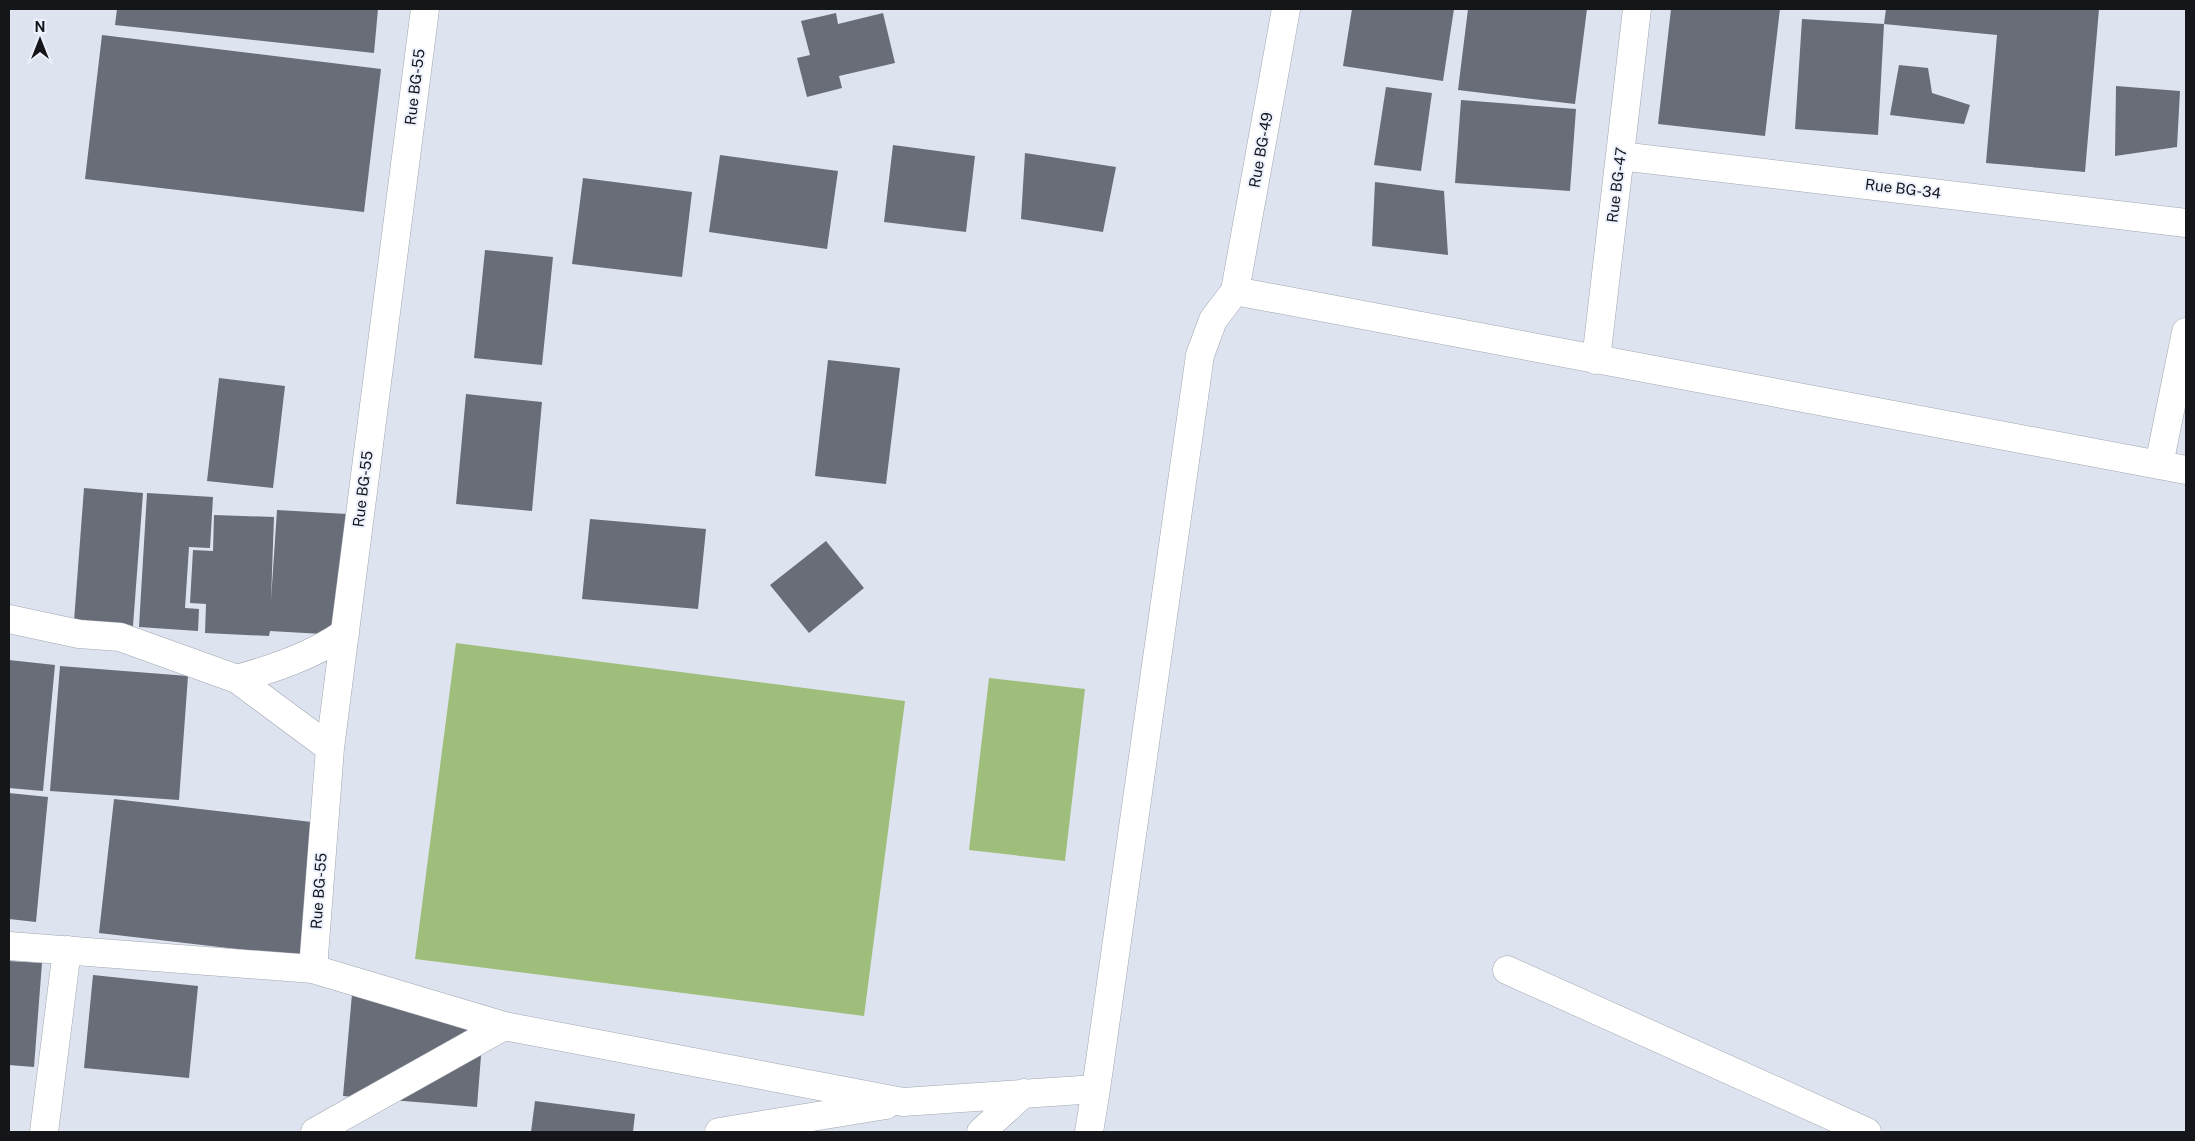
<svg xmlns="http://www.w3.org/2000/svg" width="2195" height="1141" font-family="'Public Sans',sans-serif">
	<rect width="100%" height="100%" fill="#dee4ef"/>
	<!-- pitch -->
	<path fill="#9fbe7b" d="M456 643 905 701 864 1016 415 959Z
		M989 678 1085 689 1065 861 969 850Z"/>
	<!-- building -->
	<path fill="#686d77" d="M117 9H378L374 53 115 25Z
		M1352 9H1454L1443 81 1343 66Z
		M1468 9H1587L1575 104 1458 90Z
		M1671 9H1780L1765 136 1658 124Z
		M1886 9H2099L2085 172 1986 163 1997 35 1884 24Z
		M836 13 838 24 883 13 895 63 839 76 842 88 807 97 797 58 810 55 801 21Z
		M1802 19 1884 24 1878 135 1795 129Z
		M102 35 381 69 364 212 85 179Z
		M1899 65 1928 68 1932 93 1970 105 1964 124 1890 115Z
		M2116 86 2180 91 2177 147 2115 156Z
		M1386 87 1432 93 1421 171 1374 165Z
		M1461 100 1576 109 1570 191 1455 183Z
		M893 145 975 156 966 232 884 222Z
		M1025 153 1116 167 1103 232 1021 219Z
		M720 155 838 171 827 249 709 232Z
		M583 178 692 192 682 277 572 264Z
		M1375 182 1444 191 1448 255 1372 246Z
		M485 250 553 257 542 365 474 358Z
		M828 360 900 368 886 484 815 476Z
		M219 378 285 386 273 488 207 481Z
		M466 394 542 402 532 511 456 504Z
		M84 488 143 493 133 626 74 621Z
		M147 493 213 497 210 548 189 547 185 608 199 609 198 631 139 627Z
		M277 510 347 514 340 635 270 631 269 636 205 633 206 604 190 603 193 550 213 551 214 515 274 517 271 600Z
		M590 519 706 529 698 609 582 599Z
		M826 541 864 588 809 633 770 585Z
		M9 660 55 665 43 791 9 788Z
		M60 666 188 676 179 800 50 791Z
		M9 793 48 797 36 922 9 919Z
		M114 799 320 823 305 957 99 933Z
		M9 961 42 963 34 1067 9 1065Z
		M93 975 198 986 189 1078 84 1068Z
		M352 994 485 1005 477 1107 343 1096Z
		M535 1101 635 1114 633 1132H531Z"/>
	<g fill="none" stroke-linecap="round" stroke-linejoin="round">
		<!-- street casing -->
		<g stroke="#a1a6b1" stroke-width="29">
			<path id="street" d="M1620 156 2186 223
				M1235 291 2186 470
				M1596 360 1637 9
				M2159 465 2186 332
				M9 619 79 634 120 637 237 679 330 748
				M237 679C275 668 312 656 345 633
				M9 946 313 969 504 1026 903 1102 1096 1089 1200 355 1213 320 1235 291 1286 9
				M313 969 330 748 425 9
				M1507 970 1867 1132
				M44 1132 67 950
				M315 1132 504 1026
				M719 1132 886 1105
				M981 1132 1024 1093
				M1089 1132 1096 1089"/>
		</g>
		<!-- street -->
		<use href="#street" stroke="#fff" stroke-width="28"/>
	</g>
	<g text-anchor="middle" stroke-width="4" stroke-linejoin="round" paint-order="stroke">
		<!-- street labels -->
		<g font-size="15" fill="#141619" stroke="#ecf1fd">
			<text transform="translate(415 87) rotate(-83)" y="5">Rue BG-55</text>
			<text transform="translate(1261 150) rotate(-80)" y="5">Rue BG-49</text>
			<text transform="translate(1617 185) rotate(-83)" y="5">Rue BG-47</text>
			<text transform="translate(1903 189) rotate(7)" y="5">Rue BG-34</text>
			<text transform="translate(363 489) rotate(-83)" y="5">Rue BG-55</text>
			<text transform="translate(319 891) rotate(-86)" y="5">Rue BG-55</text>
		</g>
	</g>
	<!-- border -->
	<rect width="2195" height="1141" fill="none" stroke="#141619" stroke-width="20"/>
	<!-- north arrow -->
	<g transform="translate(40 40)" stroke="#ecf1fd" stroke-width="4" paint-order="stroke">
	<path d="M0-4L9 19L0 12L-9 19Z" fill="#141619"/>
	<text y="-8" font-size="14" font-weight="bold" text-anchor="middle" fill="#141619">N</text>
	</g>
</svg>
